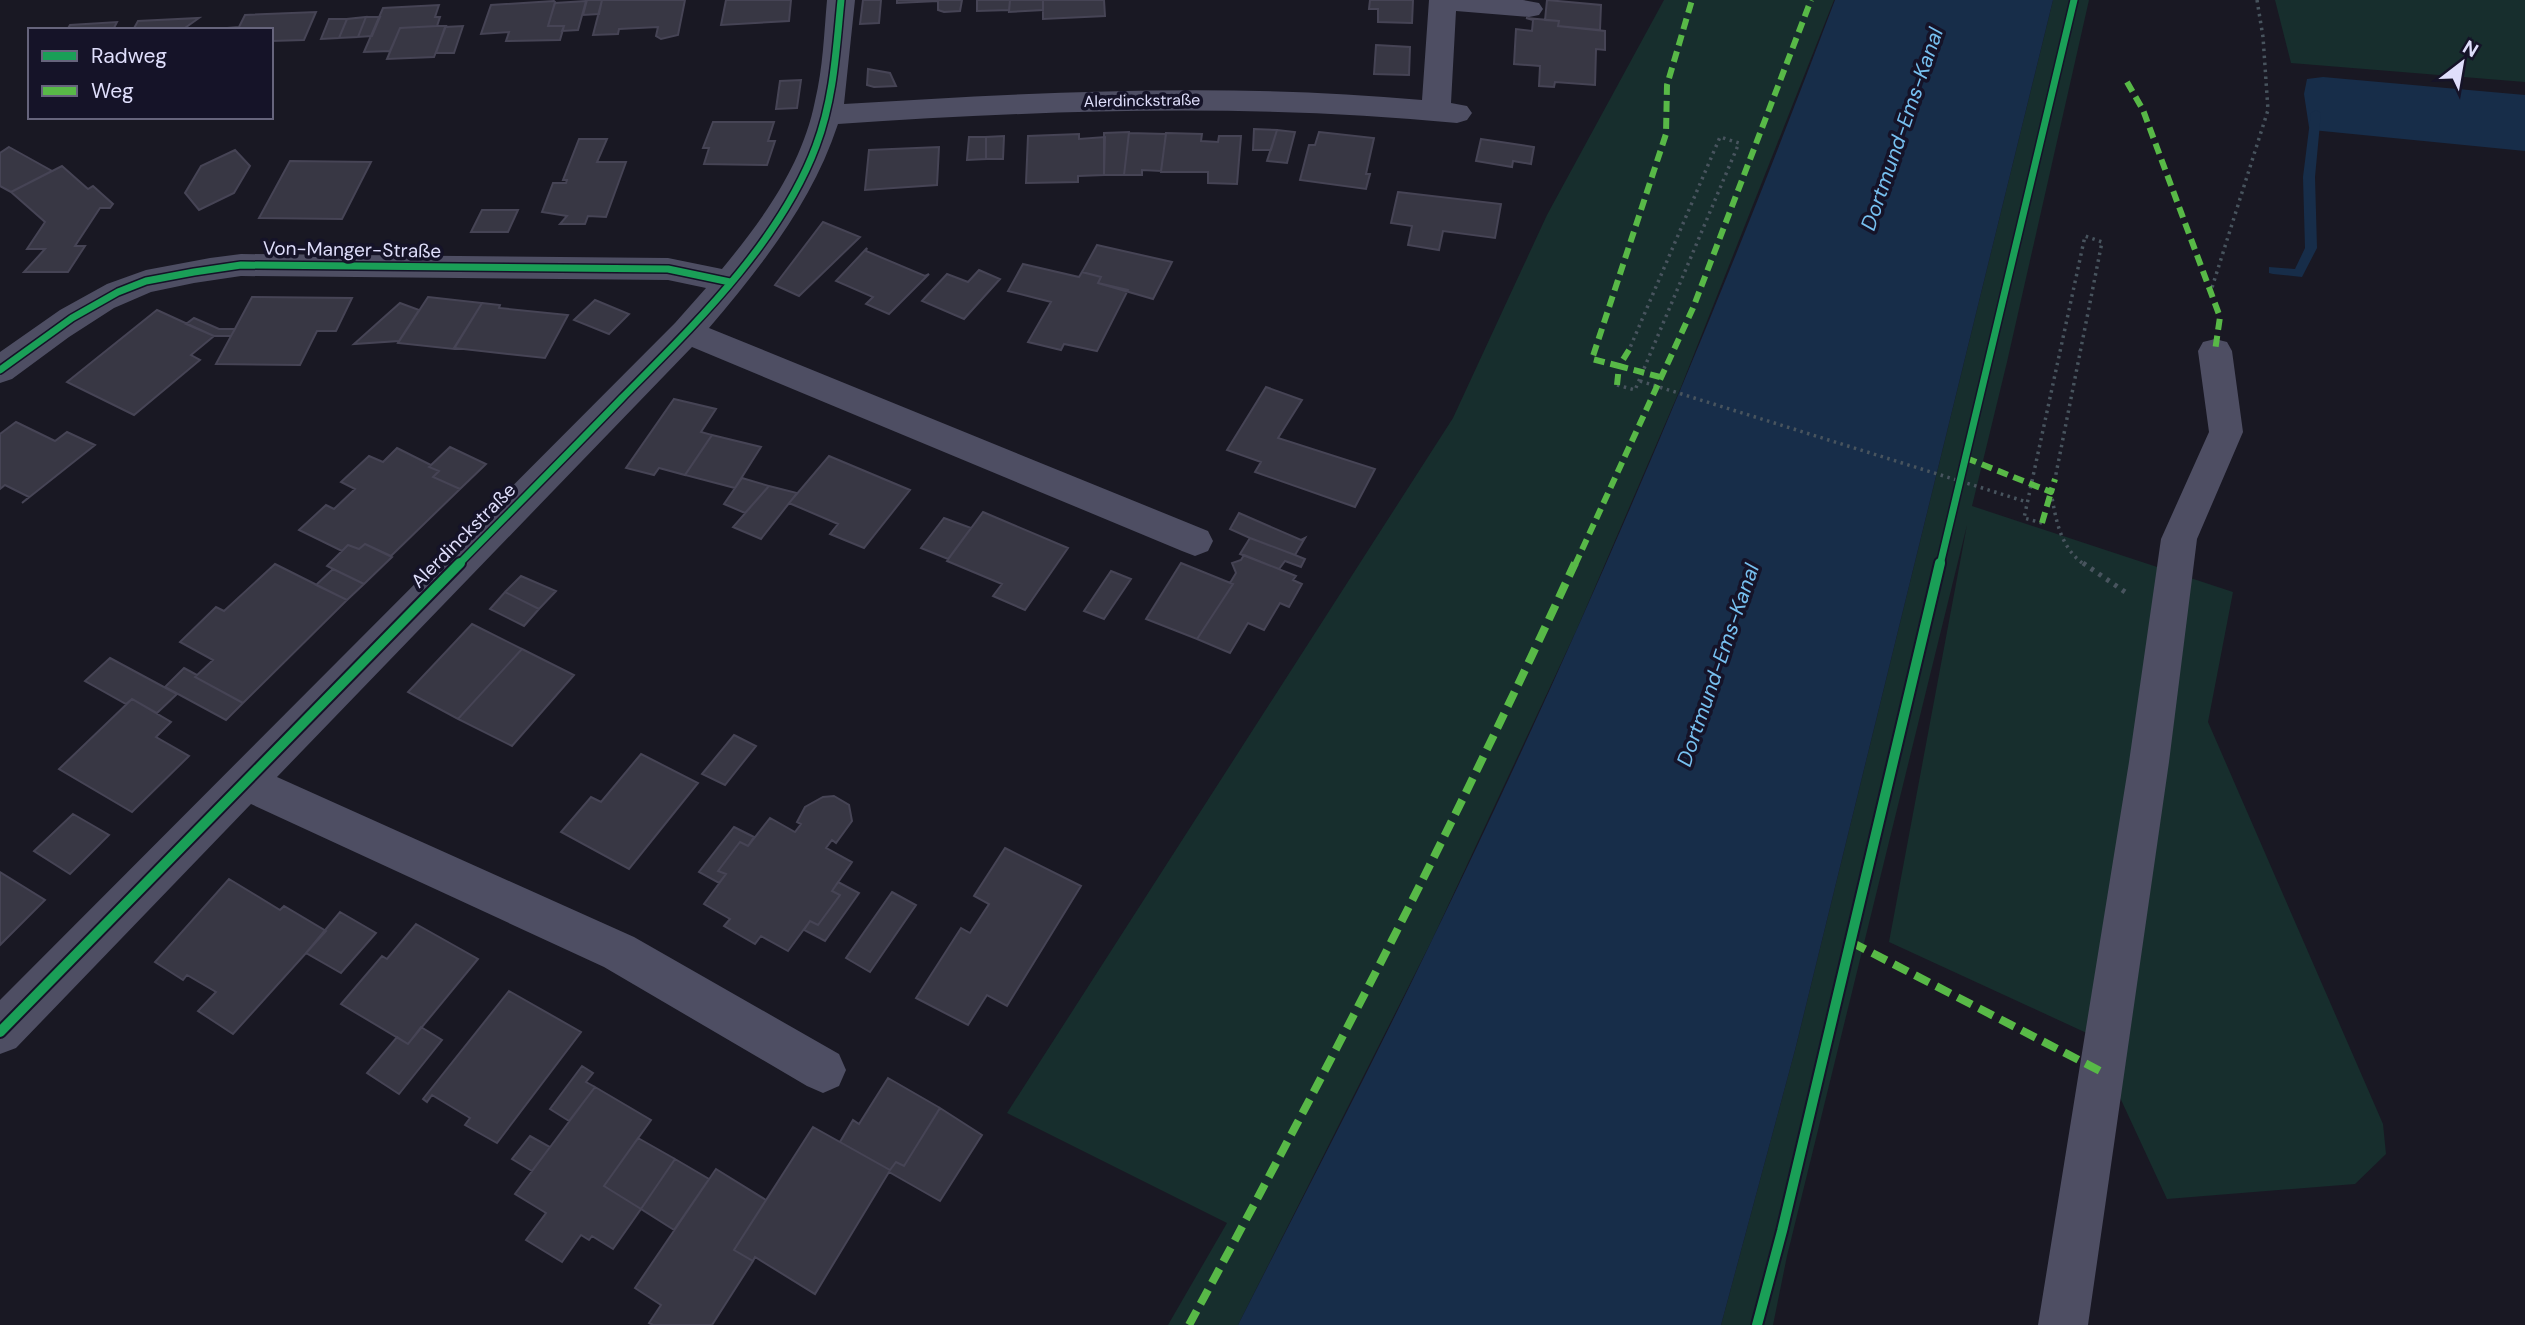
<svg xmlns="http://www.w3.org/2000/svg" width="2525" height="1325" font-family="'DM Sans',sans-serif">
	<rect width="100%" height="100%" fill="#191823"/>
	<!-- green -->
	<path fill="#172e2d" d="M1664 0H1834L1681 387 1577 629 1432 940 1238 1325H1168L1227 1223 1007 1113 1453 418 1547 215Z
		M2053 0H2089L2007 362 1972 506 2233 592 2208 722 2383 1124 2386 1154 2355 1184 2167 1199 2091 1035 1889 942 1967 525 1787 1256 1773 1325H1721L1795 1050Z
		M2275 0H2525V82L2291 63Z"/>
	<!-- water -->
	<path fill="#172d49" d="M1835 0H2053L1795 1050 1721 1325H1238C1303 1197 1370 1069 1432 940 1581 634 1715 319 1835 0Z
		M2323 77 2525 95V151L2312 130 2309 127 2304 94 2307 79Z"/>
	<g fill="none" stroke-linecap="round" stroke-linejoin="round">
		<!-- stream -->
		<path fill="#172d49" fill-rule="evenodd" d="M2316 110 2321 113 2315 177 2317 248 2302 277 2273 274 2269 273V267L2295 269 2305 248 2303 177 2311 113Z"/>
	</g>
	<!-- building -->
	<path fill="#383744" stroke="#464455" stroke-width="2" d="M587 0H602L599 14 583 15Z
		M602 0H685L678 35 661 39 656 36 658 27 619 29 618 34 593 35Z
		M726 0H791L789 21 721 25Z
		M863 0H881L879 23 860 24Z
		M897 0H962L960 11 944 12 938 10V1L897 3Z
		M977 0H1010L1009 10 977 11Z
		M1010 0H1043V10L1009 12Z
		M1043 0H1104L1105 16 1043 19Z
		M1370 0H1413L1412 23 1378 22V9H1369Z
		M1547 0 1601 5 1600 30 1558 26 1559 21 1545 20Z
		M554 1 555 2 548 26H564L560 40 506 41 509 32 481 34 491 5Z
		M586 1 578 30 562 31 564 26H548L555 3Z
		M439 5 435 17H440L437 26 400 28 390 51 364 52 383 8Z
		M316 12 304 40 271 41V30H203L239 27 245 15Z
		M366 17 358 37 339 38 347 19Z
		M366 17H380L372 36 358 37Z
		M199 18 182 30H133L138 21Z
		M1526 18 1559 21 1558 26 1605 31V50L1596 49 1595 85 1555 82 1554 87 1539 86 1540 66 1514 64 1516 29 1532 31 1533 20Z
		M329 19H347L339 38 321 39Z
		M117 22 113 30H67L70 25Z
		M437 26H446L434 57 387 59 400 28Z
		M463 26 454 53H436L445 27Z
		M1376 45 1410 47 1409 75 1374 74Z
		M868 69 890 73 896 86 874 87 867 85Z
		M801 80 797 108 776 109 780 81Z
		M713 122H774L768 141H775L767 165 704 164 709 148H703Z
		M1254 129 1277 130 1271 150H1253Z
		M1277 130 1295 132 1287 163 1267 161Z
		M1129 132 1124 175H1104V133Z
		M1319 132 1374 138 1366 174H1370L1366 189 1300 180 1309 145H1315Z
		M1129 133 1166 134 1161 171 1142 170V175H1124Z
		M1166 133 1202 134 1201 141 1218 142 1219 136H1241L1237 184 1208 183V172H1161Z
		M1079 134V139L1105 137 1104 175 1078 176V182L1026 183 1028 136Z
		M1004 136 1003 159H986V137Z
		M969 137H986V159L967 160Z
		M579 139H607L597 162H626L606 217 588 216 585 224H560L567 216 542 212 553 183H566L567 180H563Z
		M1481 139 1534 147 1531 164 1513 161 1512 167 1476 161Z
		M9 147 52 171 11 192 0 186V153Z
		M939 147 937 185 865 190 869 150Z
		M235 150 250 166 234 193 199 210 185 193 201 166Z
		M290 161 371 162 342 219 259 218Z
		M62 166 88 189 93 186 113 204 110 208H100L75 246H85L68 272H24L45 249H27L45 222 11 192Z
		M1398 192 1501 204 1495 238 1443 231 1439 250 1408 245 1412 226 1391 223Z
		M482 210H518L508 232H471Z
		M823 222 860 237 799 296 775 285Z
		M1097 245 1172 262 1153 299 1098 283 1101 277 1082 272Z
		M867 248 866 251 925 276 929 274 889 314 866 304 873 297 836 281Z
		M1023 264 1079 277 1082 272 1101 277 1098 283 1128 290 1097 351 1064 344 1061 350 1028 342 1051 302 1008 291Z
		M979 270 1000 279 964 319 922 301 947 274 968 282Z
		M252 297 352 298 336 331H317L300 365 216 364Z
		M428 297 482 303 454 349 398 343Z
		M595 300 629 314 609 334 574 320Z
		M400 303 419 310 399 341 354 344Z
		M482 303 500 305 499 308 568 315 545 358 454 348Z
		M157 310 214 336 191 355 200 360 134 415 67 382Z
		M194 318 219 329H235L231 336H214L186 324Z
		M1266 387 1302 400 1278 438 1375 469 1355 507 1255 472 1261 462 1227 450Z
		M674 399 716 409 701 432 712 435 685 475 659 468 654 475 626 468Z
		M16 422 55 441 67 432 95 445 22 503 29 497 5 485 0 489V434Z
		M712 435 761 447 735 488 685 475Z
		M450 447 486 464 460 489 433 477 439 471 429 467Z
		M397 448 431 465 429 467 439 471 433 477 460 489 391 556 365 544 359 549 348 545 342 551 299 530 326 505 334 509 355 489 341 482 369 456 383 462Z
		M829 456 910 490 864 548 830 534 838 524 789 503Z
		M742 478 769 486 745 513 724 504Z
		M769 486 797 493 761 539 733 527Z
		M983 512 1068 548 1025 610 993 596 1002 584 947 561Z
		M1239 513 1301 540 1305 538 1295 555 1250 538 1230 529Z
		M944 518 971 528 948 559 921 548Z
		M1250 538 1295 555 1305 559 1301 567 1285 561 1279 569 1240 554Z
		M365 544 392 557 364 584 327 566 348 545 359 549Z
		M1244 555 1296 576 1293 580 1302 584 1289 607 1280 603 1264 630 1248 623 1230 653 1197 639 1233 584 1230 583 1236 573 1232 563 1241 560Z
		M1181 563 1233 584 1197 639 1146 619Z
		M275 564 347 600 243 703 195 677 213 660 180 642 216 607 224 611Z
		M333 569 364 584 347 600 316 585Z
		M1111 571 1131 579 1104 619 1084 611Z
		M521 576 556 591 539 609 505 592Z
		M505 592 539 609 524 626 490 609Z
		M472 624 522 649 458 719 408 692Z
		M522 649 574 675 512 746 458 719Z
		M110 658 177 694 157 713 132 699 126 704 85 681Z
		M184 668 197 675 195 677 243 703 226 720 165 687Z
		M132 699 171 722 156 737 189 756 132 812 59 769Z
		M734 735 756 746 725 785 702 774Z
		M641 754 698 783 629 869 561 832 591 797 601 802Z
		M834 796 849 805 852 821 836 843 832 840 826 848 852 862 832 891 840 895 818 925 810 921 788 951 761 936 755 944 724 926 730 919 704 904 726 874 718 871 740 842 748 846 770 818 795 832 801 824 797 822 805 807 823 797Z
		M73 814 109 835 70 874 34 851Z
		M734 827 754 837 748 846 740 842 718 871 726 874 719 883 699 872Z
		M1005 848 1081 886 1007 1006 987 995 968 1025 916 998 961 928 970 933 989 904 974 896Z
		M0 872 45 900 0 945Z
		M229 879 280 910 284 906 326 931 233 1034 198 1011 216 992 187 975 183 980 155 962Z
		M838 882 859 893 825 941 804 930 810 921 818 925 840 895 832 891Z
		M892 892 916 905 870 972 846 958Z
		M340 912 376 933 341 973 306 953Z
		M416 924 478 959 408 1044 341 1004 382 956 387 959Z
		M509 991 581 1032 497 1143 465 1125 470 1118 432 1095 427 1102 423 1099Z
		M421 1027 442 1040 399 1094 367 1073 397 1037 408 1044Z
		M582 1066 593 1073 586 1082 595 1087 569 1121 550 1109Z
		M888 1078 940 1108 904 1166 896 1162 890 1170 840 1142 853 1120 859 1124Z
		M595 1087 651 1120 604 1186 641 1209 613 1249 592 1236 589 1240 581 1235 562 1262 526 1240 546 1213 515 1194Z
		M940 1108 982 1135 940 1201 889 1172 815 1294 755 1257 753 1261 734 1250 813 1127 890 1170 896 1162 904 1166Z
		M530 1136 550 1147 532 1171 512 1159Z
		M638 1138 675 1159 641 1209 604 1186Z
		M675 1159 709 1179 674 1230 641 1209Z
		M716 1169 766 1200 734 1250 753 1261 712 1325H653L649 1323 661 1305 635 1288Z"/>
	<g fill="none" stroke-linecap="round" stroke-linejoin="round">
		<!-- path-far1 -->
		<path stroke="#48545e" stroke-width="3.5" stroke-dasharray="2.5 4.5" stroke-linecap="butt" d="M2210 294 2268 110 2263 37 2257 0
			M1640 381 2027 502
			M1617 385 1635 390 1739 143 1720 137 1629 350
			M2051 492C2056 520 2060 548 2085 565
			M2042 523 2024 518 2085 236 2102 242 2055 479"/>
		<!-- path -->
		<path stroke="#48545e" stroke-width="5" stroke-dasharray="3.5 6" stroke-linecap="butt" d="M2083 563 2128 594"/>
		<!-- minor -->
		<path fill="#4e4e63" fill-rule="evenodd" d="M827 0H855L844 104C1037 92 1230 82 1422 100L1429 0H1523L1539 3 1543 9 1539 15 1529 17 1456 11 1451 103 1467 106 1472 113 1467 120 1457 123C1250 103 1045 110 838 124 812 203 762 265 709 328L1208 531 1213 541 1208 551 1195 556 1182 551 692 347 277 777 634 937 839 1054 846 1070 839 1086 823 1093 807 1086 604 967 251 804 16 1048 0 1054V1000L675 323 706 288 668 280 241 276 194 283 151 292 114 308 69 337 12 379 0 383V352L60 310 107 284 146 270 210 258 241 254 668 258 722 269C763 219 802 166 815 101 823 68 824 34 827 0Z
			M2215 339 2227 342 2232 351 2243 432 2197 539 2169 762 2088 1325H2038L2129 762 2161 539 2209 432 2198 351 2203 342Z"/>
		<!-- quiet-far1 -->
		<path stroke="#58b947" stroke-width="6" stroke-dasharray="11 6" stroke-linecap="butt" d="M2127 82 2143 110 2220 317 2215 351
			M1629 350 1619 366 1660 377
			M1617 385 1619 366 1592 359 1666 134 1667 85 1692 0
			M1966 458 2051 492 2055 479
			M2042 523 2051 492
			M1575 565 1693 308 1811 0"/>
		<!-- quiet -->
		<path stroke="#58b947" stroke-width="8" stroke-dasharray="16 8" stroke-linecap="butt" d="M1851 942 2102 1072
			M1189 1325C1325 1075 1456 822 1575 563"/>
		<!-- cycleway-far1 casing -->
		<g stroke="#151328" stroke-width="10">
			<path id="cycleway-far1" d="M0 370 72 318 118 292 146 281 194 272 241 265 668 269 730 282
				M458 565C513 509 568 454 622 398 693 326 780 243 816 146 834 98 836 50 841 0
				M1940 565 2074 0"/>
		</g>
		<!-- cycleway casing -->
		<g stroke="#151328" stroke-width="14">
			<path id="cycleway" d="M0 1032 460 563
				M1757 1325 1782 1231 1940 563"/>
		</g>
		<!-- cycleway-far1 -->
		<use href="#cycleway-far1" stroke="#1a9f57" stroke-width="7"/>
		<!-- cycleway -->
		<use href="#cycleway" stroke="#1a9f57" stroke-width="10"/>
	</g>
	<g text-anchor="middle" stroke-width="7" stroke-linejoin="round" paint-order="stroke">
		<!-- far-street labels -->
		<g font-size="16" fill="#dfdefb" stroke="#151328">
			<text transform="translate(1142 100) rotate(-1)" y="6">Alerdinckstraße</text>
		</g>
		<!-- street labels -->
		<g font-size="19" fill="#dfdefb" stroke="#151328">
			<text transform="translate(352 249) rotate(1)" y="7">Von-Manger-Straße</text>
			<text transform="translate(463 535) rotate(-45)" y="7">Alerdinckstraße</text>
		</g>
		<!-- water labels -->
		<g font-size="21" font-style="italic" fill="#77c0f0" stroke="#151328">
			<text transform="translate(1902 129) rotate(-71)" y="7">Dortmund-Ems-Kanal</text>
			<text transform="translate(1718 665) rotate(-71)" y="7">Dortmund-Ems-Kanal</text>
		</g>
	</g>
	<!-- legend -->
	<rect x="28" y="28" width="245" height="91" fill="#151328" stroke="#66647c" stroke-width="2"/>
	<rect x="42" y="51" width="35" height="10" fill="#1a9f57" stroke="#66647c" stroke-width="2"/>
	<text x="91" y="63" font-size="21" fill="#dfdefb">Radweg</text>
	<rect x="42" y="86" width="35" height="10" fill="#58b947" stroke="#66647c" stroke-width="2"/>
	<text x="91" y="98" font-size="21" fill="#dfdefb">Weg</text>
	<!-- north arrow -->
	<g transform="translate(2462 63) rotate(31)" stroke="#151328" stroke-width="5" paint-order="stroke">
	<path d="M0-5L12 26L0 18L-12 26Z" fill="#dfdefb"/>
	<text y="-10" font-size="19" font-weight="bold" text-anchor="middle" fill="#dfdefb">N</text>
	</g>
</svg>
